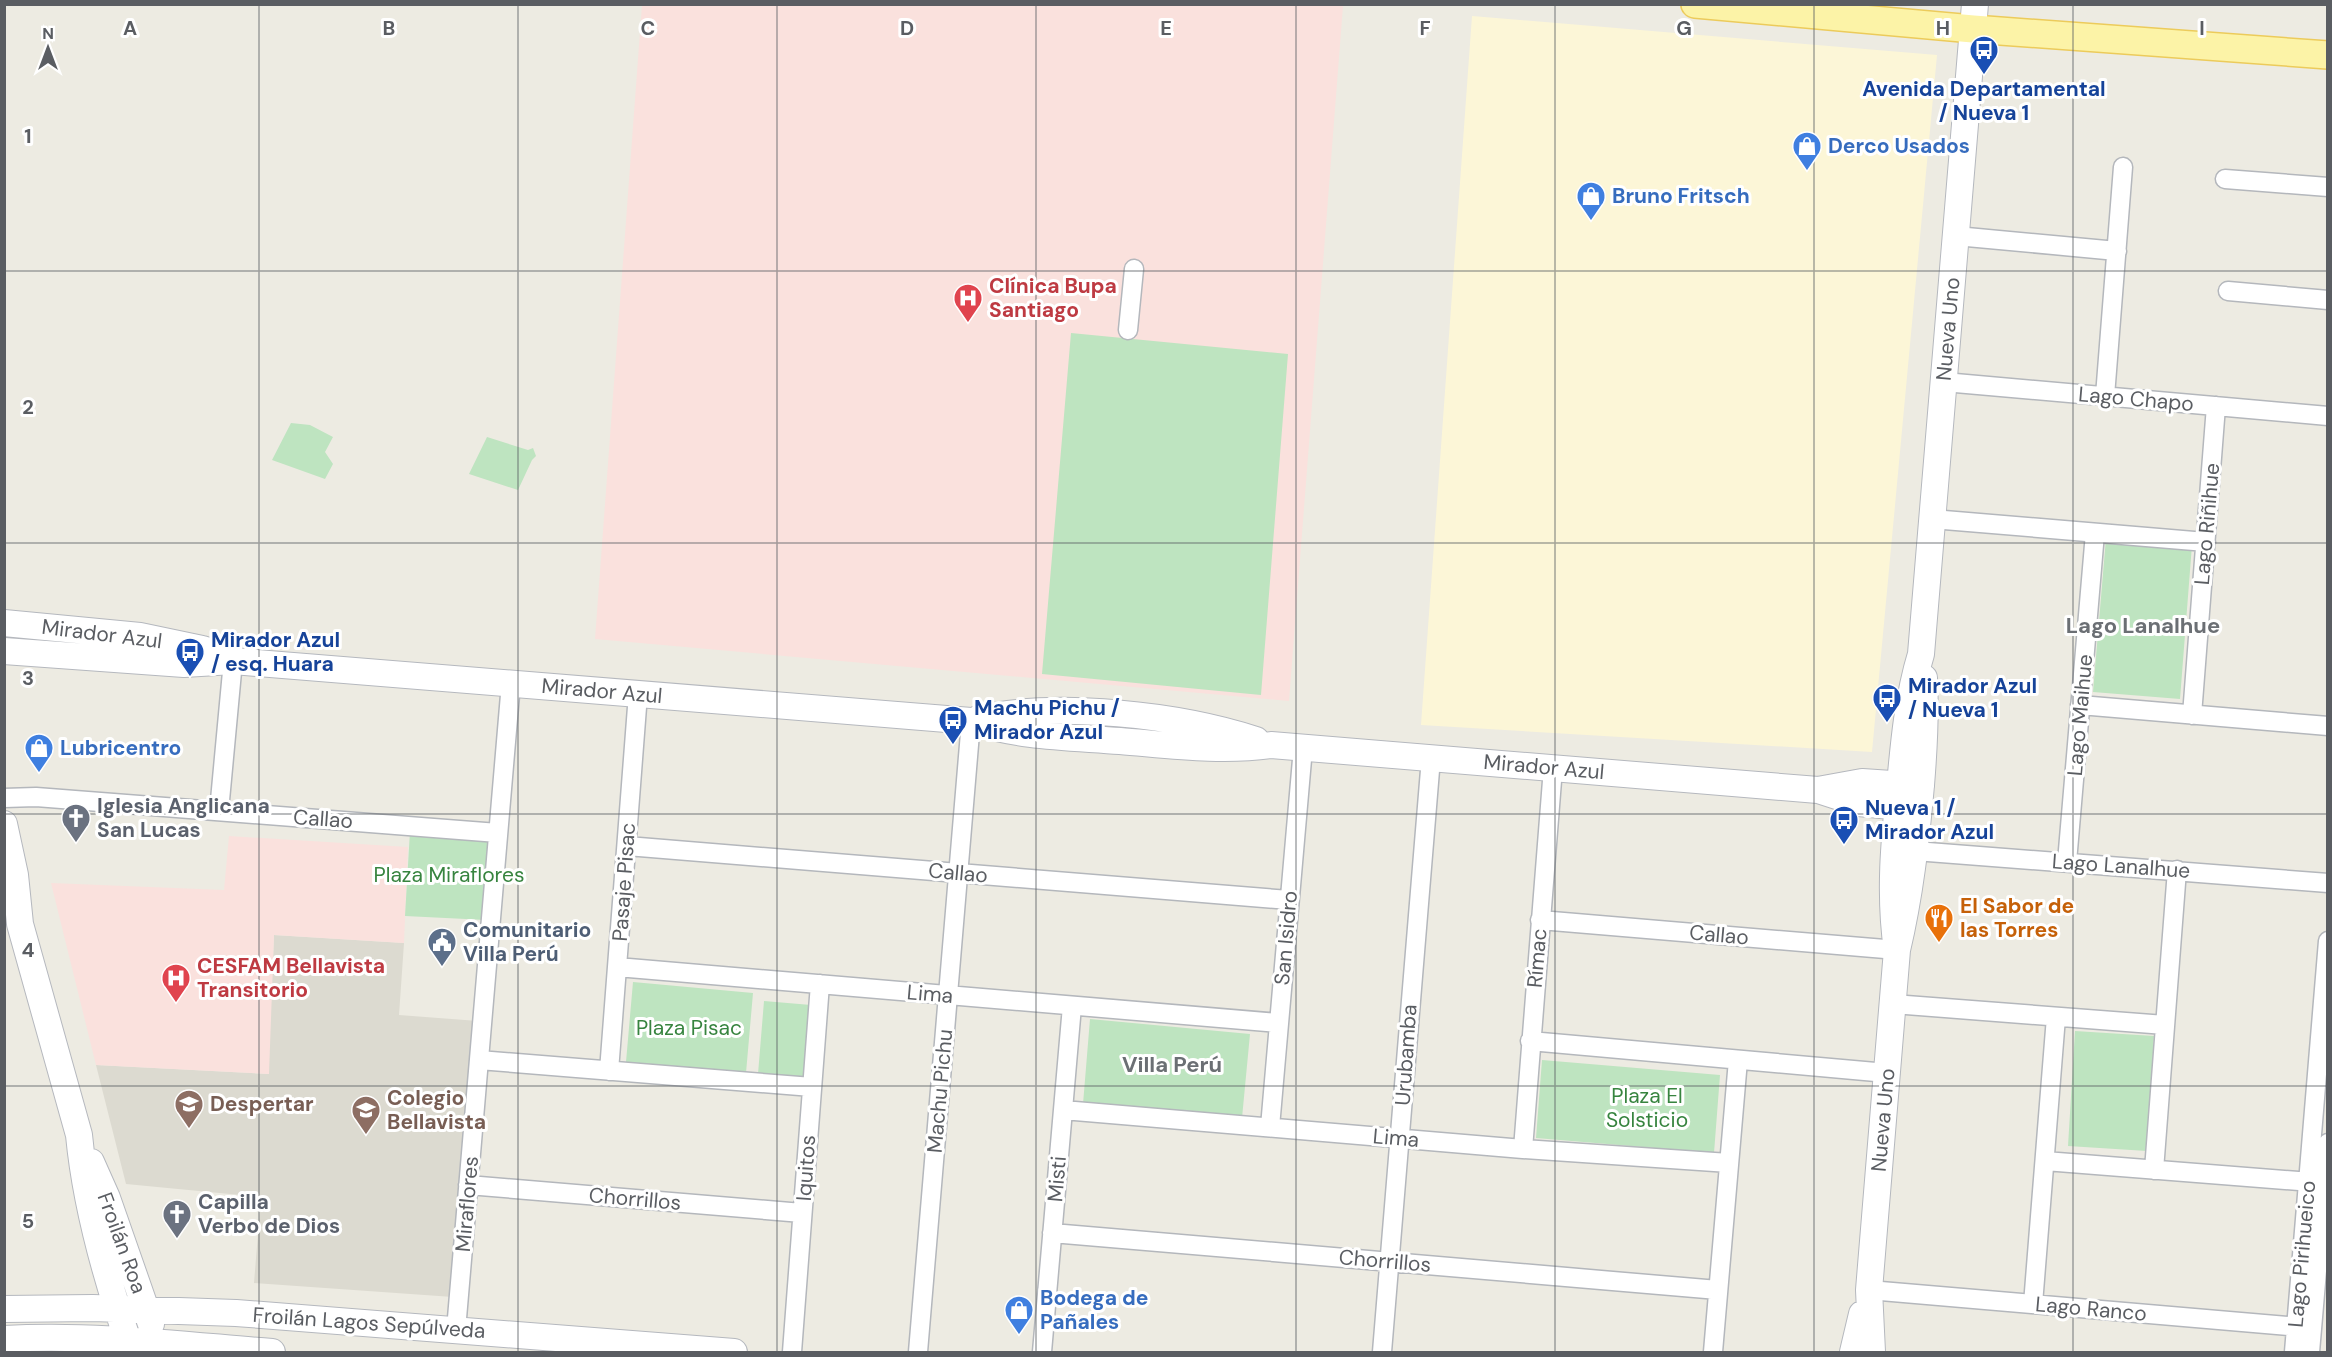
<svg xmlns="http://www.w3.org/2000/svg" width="2332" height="1357" font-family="'DM Sans',sans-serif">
	<rect width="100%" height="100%" fill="#edebe2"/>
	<!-- commercial -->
	<path fill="#fcf6d7" d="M1472 16 1937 55 1872 752 1421 725Z"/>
	<!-- education -->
	<path fill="#dcdad0" d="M274 935 404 943 399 1015 478 1021 453 1297 254 1283 261 1197 126 1184 96 1065 268 1074Z"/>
	<!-- medical -->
	<path fill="#fae1dd" d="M1326 4 1343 6 1289 701 595 639 642 5Z
		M229 836 408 847 404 943 274 935 269 1074 96 1065 51 883 224 890Z"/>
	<!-- green -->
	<path fill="#bee4c0" d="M1071 333 1288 354 1261 695 1042 674Z
		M291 423 310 425 333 437 325 452 333 464 325 479 272 460Z
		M487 437 528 450 533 448 536 456 532 460 518 490 469 474Z
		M2106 538 2192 545 2180 699 2093 692Z
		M410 831 493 836 486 920 405 916Z
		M633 982 753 993 746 1073 626 1062Z
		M764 1001 811 1005 805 1077 758 1074Z
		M1090 1019 1250 1034 1242 1118 1083 1104Z
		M2075 1031 2154 1036 2147 1151 2068 1146Z
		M1542 1060 1720 1075 1714 1153 1536 1138Z"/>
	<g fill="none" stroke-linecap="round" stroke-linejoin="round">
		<!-- street casing -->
		<g stroke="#b4b7bc" stroke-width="21">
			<path id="street" d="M2225 179 2328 187
				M1956 236 2117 251
				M2228 291 2328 300
				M1128 330 1134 269
				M1944 382 2328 416
				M2105 396 2123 167
				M1932 519 2206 542
				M2080 705 2328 726
				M2192 715 2216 406
				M4 798 36 797 498 833
				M219 811 233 661
				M627 846 1289 900
				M1915 851 2328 883
				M2067 862 2095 533
				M1540 920 1897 950
				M617 967 1279 1023
				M1893 1004 2165 1025
				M1530 1041 1887 1073
				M479 1060 812 1087
				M609 1071 638 694
				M1063 1110 1523 1149 1729 1163
				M1270 1127 1303 748
				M1523 1149 1553 768
				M2045 1161 2324 1183
				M2154 1170 2177 870
				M468 1185 802 1213
				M1052 1233 1718 1290
				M1869 1290 2312 1328
				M2033 1304 2056 1017
				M456 1330 511 683
				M792 1352 820 984
				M918 1352 971 721
				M1042 1352 1072 1006
				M1382 1352 1431 758
				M1713 1352 1738 1060
				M2294 1352 2328 941
				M2310 1352 2328 1143"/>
		</g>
		<!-- secondary casing -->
		<g stroke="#b5b8be" stroke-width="28">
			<path id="secondary" d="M4 623 140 636 202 649 222 655
				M4 651 184 664 233 661 971 721C1019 737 1070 737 1120 741 1170 745 1221 752 1271 745L1818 790 1862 782 1921 786
				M978 719C1057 701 1180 715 1256 740
				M1818 790 1858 803 1914 808
				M4 824 15 875 20 924 79 1135C86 1209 107 1282 132 1352
				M1897 950C1889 894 1894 841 1900 785 1904 740 1908 697 1921 654L1975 4
				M91 1162 107 1198 151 1324
				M4 1309 93 1308 236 1313 734 1352
				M4 1339C94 1334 183 1345 272 1352
				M1853 1352 1862 1314
				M1872 1352 1869 1290 1897 950C1910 895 1916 841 1921 785 1924 749 1926 714 1924 678"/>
		</g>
		<!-- primary casing -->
		<g stroke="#eccb5b" stroke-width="30">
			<path id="primary" d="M1695 4 1973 29 2328 55"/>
		</g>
		<!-- street -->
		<use href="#street" stroke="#fff" stroke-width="18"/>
		<!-- secondary -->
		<use href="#secondary" stroke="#fff" stroke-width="26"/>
		<!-- primary -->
		<use href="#primary" stroke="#fcf3a7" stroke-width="27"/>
	</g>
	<!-- grid -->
	<path fill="none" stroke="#5a5d62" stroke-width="1.5" stroke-opacity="0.55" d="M259 4V1352M518 4V1352M777 4V1352M1036 4V1352M1296 4V1352M1555 4V1352M1814 4V1352M2073 4V1352M4 271H2328M4 543H2328M4 814H2328M4 1086H2328"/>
	<!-- icons -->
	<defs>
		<g id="bus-pin" transform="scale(1.5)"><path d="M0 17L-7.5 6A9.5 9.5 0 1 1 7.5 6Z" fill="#1a4fb4" stroke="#fff"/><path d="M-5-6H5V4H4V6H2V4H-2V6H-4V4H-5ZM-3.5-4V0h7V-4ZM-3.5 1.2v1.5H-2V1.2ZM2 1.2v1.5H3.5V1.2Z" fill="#fff"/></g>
		<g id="shop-pin" transform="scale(1.5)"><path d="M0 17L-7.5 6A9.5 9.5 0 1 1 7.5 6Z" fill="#3f7fe0" stroke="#fff"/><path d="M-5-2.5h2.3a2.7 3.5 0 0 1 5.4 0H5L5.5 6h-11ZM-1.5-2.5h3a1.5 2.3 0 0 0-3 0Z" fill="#fff"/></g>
		<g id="hospital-pin" transform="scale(1.5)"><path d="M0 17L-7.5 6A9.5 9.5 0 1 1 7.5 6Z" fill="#e0444e" stroke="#fff"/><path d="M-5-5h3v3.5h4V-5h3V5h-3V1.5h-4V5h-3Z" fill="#fff"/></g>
		<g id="church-pin" transform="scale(1.5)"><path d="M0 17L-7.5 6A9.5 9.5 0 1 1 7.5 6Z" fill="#6b7280" stroke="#fff"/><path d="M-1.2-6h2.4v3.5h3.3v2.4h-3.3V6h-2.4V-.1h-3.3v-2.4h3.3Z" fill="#fff"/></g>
		<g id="restaurant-pin" transform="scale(1.5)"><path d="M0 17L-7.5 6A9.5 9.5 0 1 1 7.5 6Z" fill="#e8710a" stroke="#fff"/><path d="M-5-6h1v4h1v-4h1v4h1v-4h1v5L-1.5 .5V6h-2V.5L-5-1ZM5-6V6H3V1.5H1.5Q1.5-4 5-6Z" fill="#fff"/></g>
		<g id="civic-pin" transform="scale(1.5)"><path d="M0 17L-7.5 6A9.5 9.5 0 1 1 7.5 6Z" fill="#5c6f8a" stroke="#fff"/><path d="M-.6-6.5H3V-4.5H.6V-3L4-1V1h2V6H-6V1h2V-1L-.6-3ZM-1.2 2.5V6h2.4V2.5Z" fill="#fff"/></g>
		<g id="school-pin" transform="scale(1.5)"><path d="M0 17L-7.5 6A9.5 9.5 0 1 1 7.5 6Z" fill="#8d6e63" stroke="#fff"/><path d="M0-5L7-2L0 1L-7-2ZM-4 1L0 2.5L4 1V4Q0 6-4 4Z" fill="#fff"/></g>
	</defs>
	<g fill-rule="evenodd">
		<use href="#bus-pin" x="1984" y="50"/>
		<use href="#shop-pin" x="1807" y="146"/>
		<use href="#shop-pin" x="1591" y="196"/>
		<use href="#hospital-pin" x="968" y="298"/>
		<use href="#bus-pin" x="190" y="652"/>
		<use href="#bus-pin" x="1887" y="698"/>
		<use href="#bus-pin" x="953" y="720"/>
		<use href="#shop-pin" x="39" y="748"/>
		<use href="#church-pin" x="76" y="818"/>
		<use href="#bus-pin" x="1844" y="820"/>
		<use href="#restaurant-pin" x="1939" y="918"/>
		<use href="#civic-pin" x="442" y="942"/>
		<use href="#hospital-pin" x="176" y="978"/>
		<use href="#school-pin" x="189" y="1104"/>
		<use href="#school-pin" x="366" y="1110"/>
		<use href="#church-pin" x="177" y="1214"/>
		<use href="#shop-pin" x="1019" y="1310"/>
	</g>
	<g text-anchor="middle" stroke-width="6" stroke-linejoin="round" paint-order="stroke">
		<!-- transit labels -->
		<g font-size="21" font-weight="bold" fill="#164399" stroke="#fff" text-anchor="start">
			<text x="1984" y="96" text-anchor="middle">Avenida Departamental<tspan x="1984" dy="24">/ Nueva 1</tspan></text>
			<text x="211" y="647">Mirador Azul<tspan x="211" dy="24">/ esq. Huara</tspan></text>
			<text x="1908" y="693">Mirador Azul<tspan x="1908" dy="24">/ Nueva 1</tspan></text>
			<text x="974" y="715">Machu Pichu /<tspan x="974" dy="24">Mirador Azul</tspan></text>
			<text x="1865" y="815">Nueva 1 /<tspan x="1865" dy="24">Mirador Azul</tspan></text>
		</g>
		<!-- shop labels -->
		<g font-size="21" font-weight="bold" fill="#366cbe" stroke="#fff" text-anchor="start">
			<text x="1828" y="153">Derco Usados</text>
			<text x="1612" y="203">Bruno Fritsch</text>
			<text x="60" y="755">Lubricentro</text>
			<text x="1040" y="1305">Bodega de<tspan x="1040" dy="24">Pañales</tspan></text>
		</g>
		<!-- health labels -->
		<g font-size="21" font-weight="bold" fill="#be3a42" stroke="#fff" text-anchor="start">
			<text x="989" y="293">Clínica Bupa<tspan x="989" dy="24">Santiago</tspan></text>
			<text x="197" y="973">CESFAM Bellavista<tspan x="197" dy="24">Transitorio</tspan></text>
		</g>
		<!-- street labels -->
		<g font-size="21" fill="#5a5d62" stroke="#fff">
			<text transform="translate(1948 329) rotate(-85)" y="7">Nueva Uno</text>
			<text transform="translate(2136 399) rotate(5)" y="7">Lago Chapo</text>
			<text transform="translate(2207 524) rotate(-85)" y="7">Lago Riñihue</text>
			<text transform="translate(102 634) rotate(7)" y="7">Mirador Azul</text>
			<text transform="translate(602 691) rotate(5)" y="7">Mirador Azul</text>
			<text transform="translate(2080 715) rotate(-85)" y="7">Lago Maihue</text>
			<text transform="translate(1544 767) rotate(5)" y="7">Mirador Azul</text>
			<text transform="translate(323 819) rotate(4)" y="7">Callao</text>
			<text transform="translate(2121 866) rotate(4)" y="7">Lago Lanalhue</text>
			<text transform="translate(958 873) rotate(5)" y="7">Callao</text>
			<text transform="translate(624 882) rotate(-86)" y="7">Pasaje Pisac</text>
			<text transform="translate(1719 935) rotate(5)" y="7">Callao</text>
			<text transform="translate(1286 938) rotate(-85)" y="7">San Isidro</text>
			<text transform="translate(1537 958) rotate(-85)" y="7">Rímac</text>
			<text transform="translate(930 994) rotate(5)" y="7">Lima</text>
			<text transform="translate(1406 1055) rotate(-86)" y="7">Urubamba</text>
			<text transform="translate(940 1091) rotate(-85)" y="7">Machu Pichu</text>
			<text transform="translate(1883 1120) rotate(-85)" y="7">Nueva Uno</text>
			<text transform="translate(1396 1138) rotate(5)" y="7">Lima</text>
			<text transform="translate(806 1168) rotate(-86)" y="7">Iquitos</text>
			<text transform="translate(1057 1179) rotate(-85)" y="7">Misti</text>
			<text transform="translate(635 1199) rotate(5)" y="7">Chorrillos</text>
			<text transform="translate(467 1204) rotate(-85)" y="7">Miraflores</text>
			<text transform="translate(122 1243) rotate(70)" y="7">Froilán Roa</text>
			<text transform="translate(2302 1254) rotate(-85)" y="7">Lago Pirihueico</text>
			<text transform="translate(1385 1261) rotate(5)" y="7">Chorrillos</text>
			<text transform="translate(2091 1309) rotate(5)" y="7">Lago Ranco</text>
			<text transform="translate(369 1323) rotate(4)" y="7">Froilán Lagos Sepúlveda</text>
		</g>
		<!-- worship labels -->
		<g font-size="21" font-weight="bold" fill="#5b616d" stroke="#fff" text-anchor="start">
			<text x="97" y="813">Iglesia Anglicana<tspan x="97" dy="24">San Lucas</tspan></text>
			<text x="198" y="1209">Capilla<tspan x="198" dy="24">Verbo de Dios</tspan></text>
		</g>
		<!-- park labels -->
		<g font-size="21" fill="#37843f" stroke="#fff">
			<text x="449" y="882">Plaza Miraflores</text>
			<text x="689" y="1035">Plaza Pisac</text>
			<text x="1647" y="1103">Plaza El<tspan x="1647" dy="24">Solsticio</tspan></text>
		</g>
		<!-- food labels -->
		<g font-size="21" font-weight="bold" fill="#c56008" stroke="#fff" text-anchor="start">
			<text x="1960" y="913">El Sabor de<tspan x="1960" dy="24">las Torres</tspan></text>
		</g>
		<!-- service labels -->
		<g font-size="21" font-weight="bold" fill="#4e5e75" stroke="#fff" text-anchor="start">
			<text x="463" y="937">Comunitario<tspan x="463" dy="24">Villa Perú</tspan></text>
		</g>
		<!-- education labels -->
		<g font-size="21" font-weight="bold" fill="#785e54" stroke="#fff" text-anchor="start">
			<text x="387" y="1105">Colegio<tspan x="387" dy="24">Bellavista</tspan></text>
			<text x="210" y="1111">Despertar</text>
		</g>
		<!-- neighbourhood labels -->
		<g font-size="22" font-weight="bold" fill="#6b6f74" stroke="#fff">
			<text x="2143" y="633">Lago Lanalhue</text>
			<text x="1172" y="1072">Villa Perú</text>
		</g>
	</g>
	<g font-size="20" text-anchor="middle" font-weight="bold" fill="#5a5d62" stroke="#fff" stroke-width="6" stroke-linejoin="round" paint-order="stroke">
		<text x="130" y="35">A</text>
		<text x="389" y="35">B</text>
		<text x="648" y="35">C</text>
		<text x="907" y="35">D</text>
		<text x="1166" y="35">E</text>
		<text x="1425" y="35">F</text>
		<text x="1684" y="35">G</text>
		<text x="1943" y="35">H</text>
		<text x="2202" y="35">I</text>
		<text x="28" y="143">1</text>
		<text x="28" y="414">2</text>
		<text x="28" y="685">3</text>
		<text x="28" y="957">4</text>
		<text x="28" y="1228">5</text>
	</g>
	<!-- border -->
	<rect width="2332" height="1357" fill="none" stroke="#5a5d62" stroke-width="12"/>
	<!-- north arrow -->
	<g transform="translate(48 48)" stroke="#ffffff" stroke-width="4.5" paint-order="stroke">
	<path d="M0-4.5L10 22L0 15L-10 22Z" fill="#5a5d62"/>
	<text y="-9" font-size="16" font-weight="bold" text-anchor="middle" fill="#5a5d62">N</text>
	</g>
</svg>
